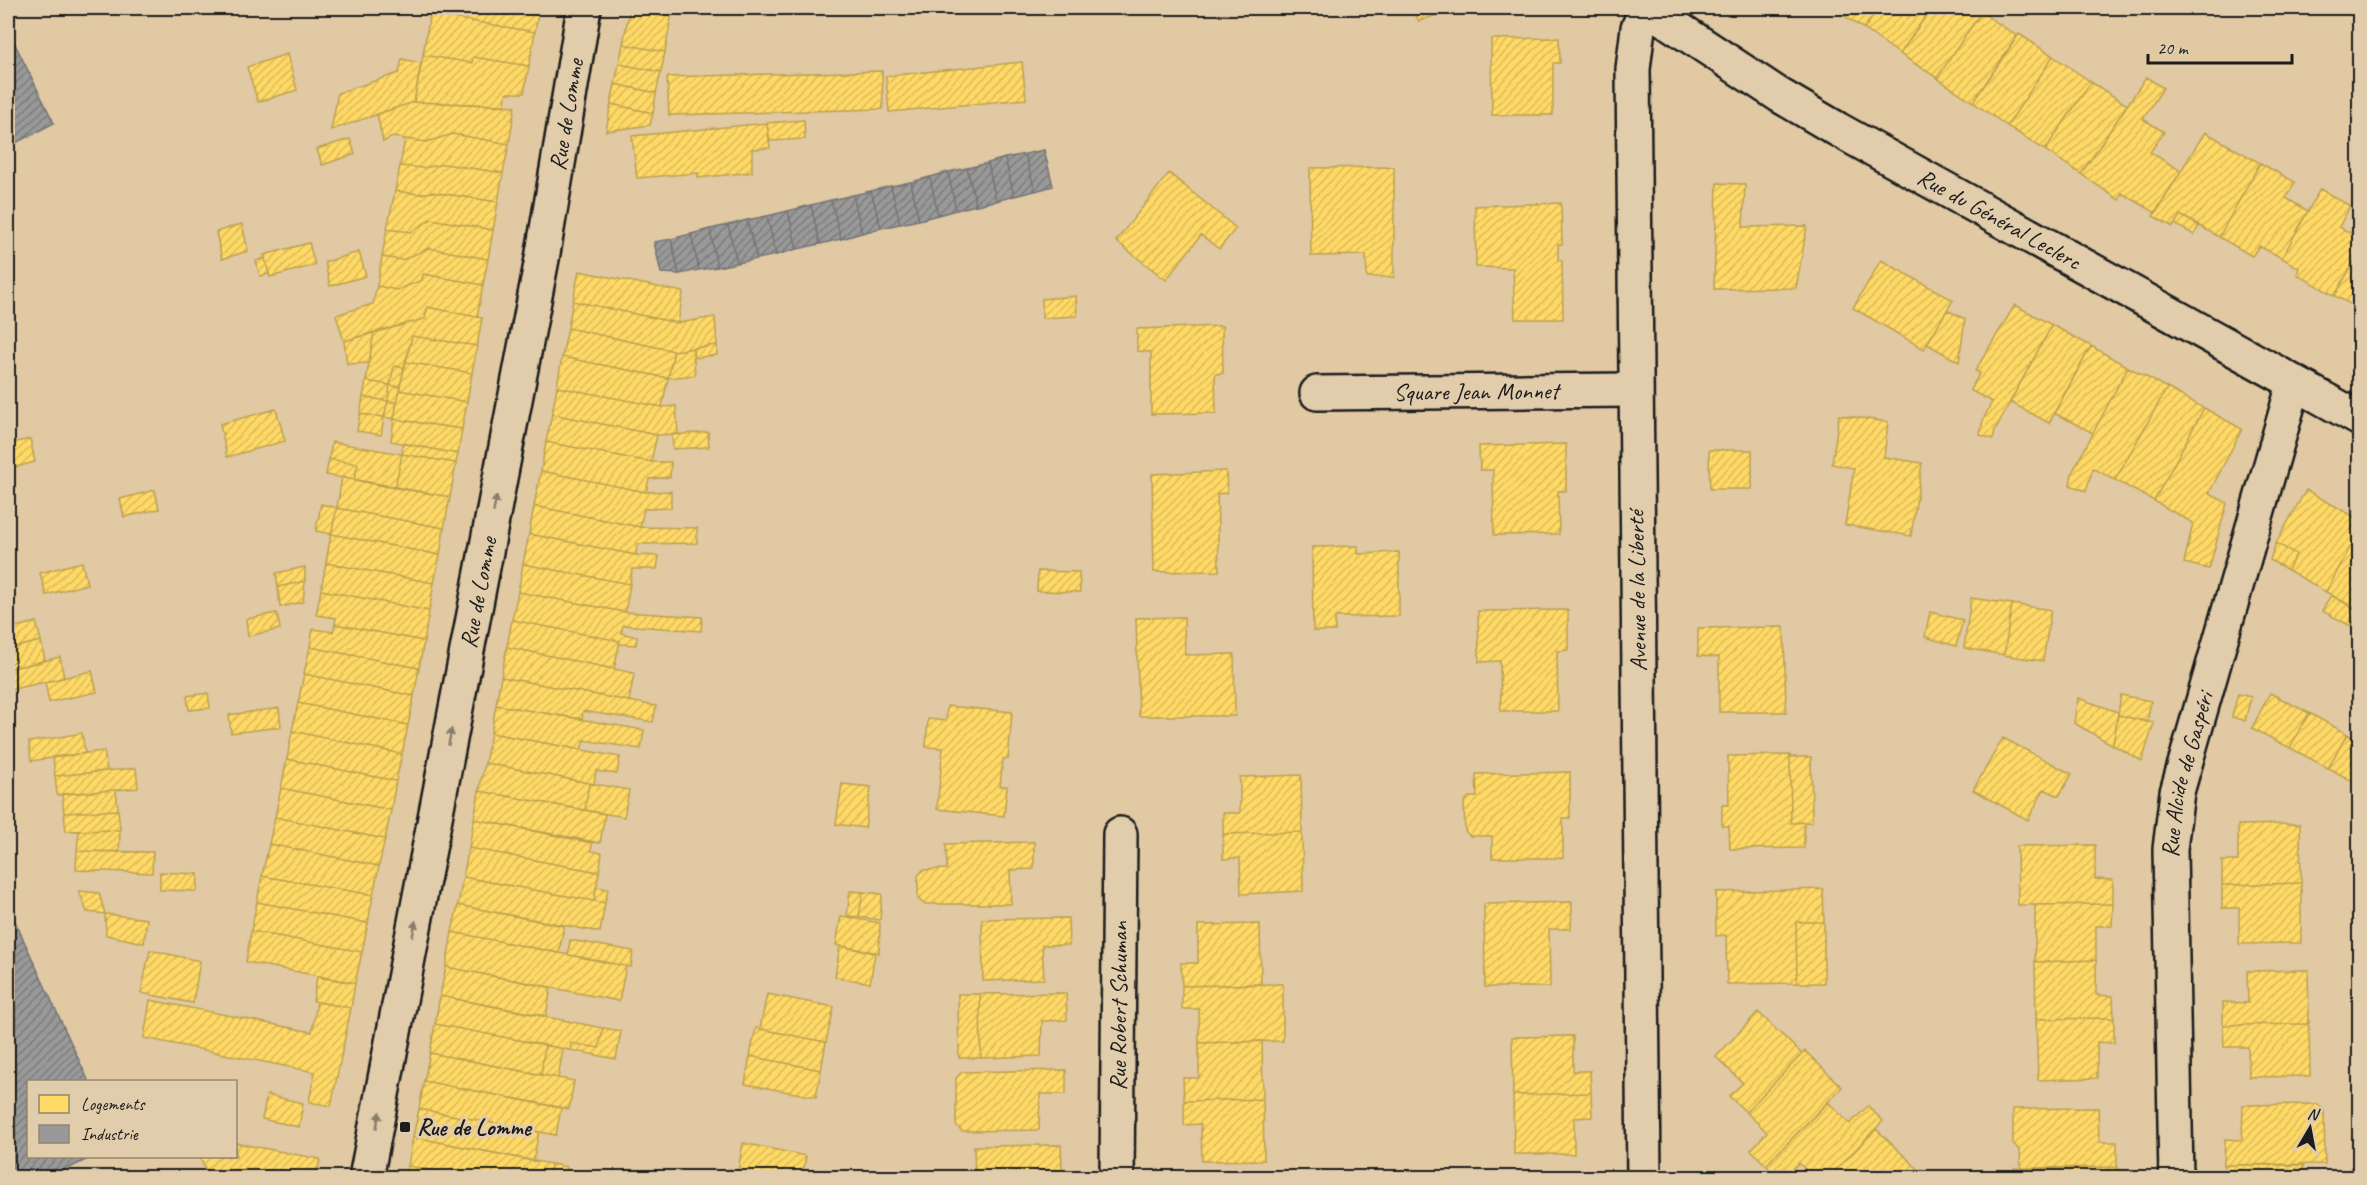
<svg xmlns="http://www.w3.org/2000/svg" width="2367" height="1185" font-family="Caveat,sans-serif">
	<defs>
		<pattern id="homes-hatch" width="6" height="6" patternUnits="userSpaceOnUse" patternTransform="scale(1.5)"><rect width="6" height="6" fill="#ffd966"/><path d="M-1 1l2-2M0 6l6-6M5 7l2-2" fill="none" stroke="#daba58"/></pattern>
		<pattern id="industry-hatch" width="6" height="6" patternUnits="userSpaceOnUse" patternTransform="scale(1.5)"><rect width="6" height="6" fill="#999"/><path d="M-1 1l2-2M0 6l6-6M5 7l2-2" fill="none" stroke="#7c7c7c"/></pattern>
	</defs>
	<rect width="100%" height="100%" fill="#e0c9a3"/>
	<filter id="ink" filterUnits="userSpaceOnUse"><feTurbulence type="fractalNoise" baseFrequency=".0167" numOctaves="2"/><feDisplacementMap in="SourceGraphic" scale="12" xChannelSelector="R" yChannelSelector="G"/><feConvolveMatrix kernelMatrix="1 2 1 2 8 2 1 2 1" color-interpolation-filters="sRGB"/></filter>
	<g filter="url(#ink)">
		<!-- homes -->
		<path fill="url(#homes-hatch)" stroke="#bba050" stroke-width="1.5" d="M431 8H539L535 32 430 14Z
			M630 8 672 12 665 52 623 44Z
			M707 8H855L707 13Z
			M890 8H944L890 10Z
			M1412 8H1456L1419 21Z
			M1832 8H1879L1864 29Z
			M1879 8H1931L1900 54 1864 29Z
			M1931 8H1984L1937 78 1900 54Z
			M1981 12 2017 36 1973 102 1937 78Z
			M430 14 535 32 529 66 473 57 472 63 423 55Z
			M2019 34 2053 56 2007 126 1973 102Z
			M1559 38 1560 63H1553V115H1492L1491 39Z
			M623 44 665 52 661 72 619 64Z
			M287 54 297 90 258 102 247 67Z
			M423 55 472 63 473 57 529 66 524 93H506L505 105 414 102Z
			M2053 56 2091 82 2045 150 2007 126Z
			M402 59 421 63 414 102 331 130 338 93 399 73Z
			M1022 62 1026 99 889 112 886 76Z
			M619 64 661 72 656 93 615 84Z
			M882 71 883 109 669 115 667 77Z
			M2146 77 2163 88 2143 119 2164 132 2150 152 2181 171 2156 213 2122 193 2119 200 2081 174Z
			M2091 82 2127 105 2081 174 2045 150Z
			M615 84 656 93 653 113 611 104Z
			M414 102 515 106 509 144 453 134 426 142 392 137 383 142 377 114Z
			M611 104 653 113 650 125 606 131Z
			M804 120 805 139 770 141 767 123Z
			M767 123 770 148 752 149V172L698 178V173L637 178 632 136Z
			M2205 132 2260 163 2219 237 2180 215 2173 227 2153 216Z
			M453 134 509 144 503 173 444 164 423 168 400 166 405 139 426 142Z
			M350 139 355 154 322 165 317 149Z
			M2260 163 2295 182 2286 198 2308 211 2282 258 2259 246 2252 256 2219 237Z
			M444 164 503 173 498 202 432 192 420 194 395 191 400 166 423 168Z
			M1394 167V277H1367L1366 255 1311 256 1310 168Z
			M1169 173 1236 228 1219 249 1201 235 1166 280 1116 241Z
			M1717 183 1745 184 1743 227 1807 226 1796 288 1714 289Z
			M2320 189 2350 206 2339 227 2360 238V250L2335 296 2297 274 2299 268 2282 258Z
			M395 191 420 194 432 192 498 202 493 230 431 219 411 232 387 229Z
			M1561 203 1562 244H1558V260L1562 261 1563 319H1515L1513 268 1476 267 1475 206Z
			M2180 215 2199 225 2194 235 2175 224Z
			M431 219 493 230 488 259 429 248 402 260 382 257 387 229 411 232Z
			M242 224 248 251 222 259 216 232Z
			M309 243 315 265 270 277 264 255Z
			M429 248 488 259 483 285 423 274 422 280 397 290 377 286 382 257 402 260Z
			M2360 250V309L2335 296Z
			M359 252 366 276 330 286 325 262Z
			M265 258 269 274 260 276 256 261Z
			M1881 260 1953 300 1924 349 1853 308Z
			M579 271 683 292 678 323 573 301Z
			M423 274 483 285 477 317 427 307 425 319 344 341 336 315 373 304 377 286 397 290 422 280Z
			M1076 296 1077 316 1042 318V299Z
			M573 301 678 323 715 317 717 345 674 351 568 328Z
			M2015 305 2052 325 1995 430 1993 439 1980 435 1983 420 1992 402 1970 390 1980 373 1975 371Z
			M427 307 482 318 477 346 412 336 404 368 394 366 390 385 366 381 374 332 425 319Z
			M1947 310 1965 319 1959 362 1927 344Z
			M2052 325 2091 346 2049 423 2010 402Z
			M1222 326 1223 373 1215 374 1216 413 1151 414V352L1137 351V329Z
			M568 328 674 351 668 378 562 357Z
			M374 332 369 363 347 364 344 341Z
			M412 336 477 346 472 373 406 362Z
			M717 345V355L693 358V348Z
			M2091 346 2128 367 2093 433 2054 413Z
			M693 348 695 375 668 378 674 351Z
			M562 357 668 378 662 407 557 387Z
			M406 362 472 373 467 402 399 390Z
			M394 366 404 368 400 387 390 385Z
			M2128 367 2167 388 2115 480 2093 468 2086 491 2070 485 2072 473Z
			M366 381 390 385 388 401 363 397Z
			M390 385 400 387 397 403 388 401Z
			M557 387 662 407 676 406 678 434 657 435 552 414Z
			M2167 388 2204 408 2154 501 2115 480Z
			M399 390 467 402 462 429 394 419Z
			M363 397 388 401 384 417 360 414Z
			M388 401 397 403 394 419 384 417Z
			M2204 408 2242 429 2209 493 2227 503 2209 569 2184 563 2193 523 2154 501Z
			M276 409 285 441 227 457 220 424Z
			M360 414 384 417 381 435 357 431Z
			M552 414 657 435 651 462 546 442Z
			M1839 415 1888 422 1884 457 1922 463 1911 536 1845 525 1854 468 1832 464Z
			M394 419 462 429 458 454 391 441Z
			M708 432 709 447 673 449 672 435Z
			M30 439 35 462 8 469V444Z
			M332 442 402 454 395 488 354 480 358 464 329 459Z
			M546 442 651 462H671L670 477 649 479 646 492 541 471Z
			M403 443 458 454 456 463 402 454Z
			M1566 444V491H1558L1559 534 1494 535 1493 470H1480L1479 446Z
			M1709 450H1752V489H1710Z
			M402 454 456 463 450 497 395 488Z
			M329 459 358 464 354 480 326 475Z
			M541 471 646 492 671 491V508L644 509 640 527 534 506Z
			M1226 471 1227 493 1217 494 1219 571 1154 572 1152 474Z
			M342 477 450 497 444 528 337 508Z
			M155 490 159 509 124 517 120 499Z
			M2306 490 2360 520V529L2326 592 2288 570 2296 554 2276 543Z
			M321 504 337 508 331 534 316 531Z
			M534 506 640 527 697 528V543L637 544 636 555 529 534Z
			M337 508 444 528 440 555 331 534Z
			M2360 529V611L2326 592Z
			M331 534 440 555 434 583 326 563Z
			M529 534 636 555 659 556 657 569H632L630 584 523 564Z
			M2276 543 2296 554 2288 570 2270 560Z
			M1358 546V554L1399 552V616L1335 617V631H1313L1312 547Z
			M82 562 87 584 46 595 40 573Z
			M326 563 434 583 429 611 321 590Z
			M523 564 630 584 625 612 518 592Z
			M305 567V581L278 587 276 573Z
			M1038 571 1079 572 1080 592 1037 591Z
			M305 581 303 602 280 607 278 587Z
			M321 590 429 611 424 641 335 624 336 618 316 615Z
			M518 592 625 612 702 617 701 631 623 625 621 633 637 637 636 645 619 644 620 641 512 620Z
			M2331 595 2359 611 2351 626 2322 611Z
			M1971 598 2012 604 2004 655 1964 648Z
			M2012 604 2051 610 2043 661 2004 655Z
			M1568 610V650L1557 651 1558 711H1501L1500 661 1479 662 1478 611Z
			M1930 612 1963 620 1956 646 1925 637Z
			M277 613 280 629 248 636 246 619Z
			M1184 617 1185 655 1234 654 1235 716H1139L1136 618Z
			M512 620 620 641 614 669 507 647Z
			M2360 620V636L2353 632Z
			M36 622 41 641 8 649V629Z
			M335 624 424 641 419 668 310 647 313 629 333 632Z
			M1784 627 1786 712H1719V657L1698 656V628Z
			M41 641 45 661 8 669V649Z
			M310 647 419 668 414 696 304 674Z
			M507 647 634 673 629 701 501 677Z
			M60 657 64 678 8 690V669Z
			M92 671 97 692 49 702 45 682Z
			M304 674 414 696 408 725 298 703Z
			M501 677 656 706 653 722 583 711 582 719 496 705Z
			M208 693 210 708 189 710 187 696Z
			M2270 693 2309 713 2290 748 2252 728Z
			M2238 694 2251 697 2245 721 2232 717Z
			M2121 695 2151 701 2147 722 2118 715Z
			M2078 698 2118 712 2113 745 2074 723Z
			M298 703 408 725 402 754 292 731Z
			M496 705 644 730 641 749 584 740 581 750 491 733Z
			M947 706 1012 712 1008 759H1003L1000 786H1007L1004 816 937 809 943 748 926 747 928 719 946 721Z
			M279 708 281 727 231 733 229 715Z
			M2309 713 2347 734 2328 768 2290 748Z
			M2118 715 2154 723 2142 761 2113 745Z
			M292 731 402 754 396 781 287 759Z
			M82 733 85 753 31 761 29 742Z
			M491 733 620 757 617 774 596 771 594 784 485 763Z
			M2347 734 2360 741V785L2328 768Z
			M2003 738 2072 774 2059 796 2044 789 2028 820 1973 790Z
			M104 751 107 771 55 776 53 757Z
			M1790 755 1791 823 1804 822V848L1730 849 1729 826H1722V805H1729L1728 756Z
			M1790 757H1811L1812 822 1791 823Z
			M287 759 396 781 391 810 281 788Z
			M485 763 589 783 585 810 479 791Z
			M136 768 138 788 57 795 55 776Z
			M1570 772V818H1563V858H1492V836H1470L1465 831 1464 802 1469 797H1477L1476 774Z
			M1301 775 1302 832 1223 834V813H1240V777Z
			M589 783 629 790 624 817 585 810Z
			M842 784 871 787 865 828 836 824Z
			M281 788 391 810 385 839 275 817Z
			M116 790 118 810 64 813 62 794Z
			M479 791 605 814 600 843 474 819Z
			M118 810 120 830 66 831 64 813Z
			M275 817 385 839 379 866 269 844Z
			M474 819 592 843 591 851 602 853 599 872 469 848Z
			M2300 824 2301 883 2222 885V861H2238V825Z
			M120 830 119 852 77 851 79 831Z
			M1302 832 1303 891 1241 894 1240 858 1223 859V834Z
			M1034 842V869L1010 870 1011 904H924L918 899V876L923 870 947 869 946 844Z
			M269 844 379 866 373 895 262 876Z
			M2095 845V879L2113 880V904L2018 905 2017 846Z
			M469 848 599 872 594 901 463 877Z
			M77 851 153 852 152 873 76 870Z
			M160 872 198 874 197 891 160 890Z
			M262 876 373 895 368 923 257 902Z
			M463 877 605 903 600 932 458 905Z
			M2301 883V943L2239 944V908H2222V885Z
			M596 887 608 889 605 903 594 901Z
			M1823 889 1824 922H1796L1797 983 1727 984 1726 935 1716 936V892Z
			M79 891 99 893 105 914 87 912Z
			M850 891 863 892 859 917 847 916Z
			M863 892 882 894 880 920 859 917Z
			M257 902 368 923 362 952 251 931Z
			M1572 902 1571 929H1549L1550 987H1485L1484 904Z
			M2113 904 2112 926H2096V960L2035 962V905Z
			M458 905 564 926 559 953 452 932Z
			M105 914 147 919 144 943 106 935Z
			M841 916 880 923 879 953 836 945Z
			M1068 918 1069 945H1042L1044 979 983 981 982 919Z
			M1796 922H1824V983H1797Z
			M1260 924 1261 984 1182 986 1181 963H1198V925Z
			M251 931 362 952 355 983 246 962Z
			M452 932 626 966 619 1001 446 967Z
			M570 940 633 951 631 967 568 955Z
			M840 946 875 953 870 983 835 977Z
			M150 950 200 961 193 1003 141 993Z
			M2096 960V995L2113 996 2114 1018 2036 1019 2035 962Z
			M446 967 551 987 546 1016 440 996Z
			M2308 970 2309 1024 2223 1025V1002L2248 1003 2247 971Z
			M317 977 355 983 351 1008 313 1001Z
			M1283 984V1041L1199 1043V1009H1182V986Z
			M1066 993 1067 1020 1042 1021 1041 1056 981 1058 980 994Z
			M767 994 834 1007 826 1042 760 1029Z
			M958 994H980L981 1058H959Z
			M440 996 603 1028 599 1048 571 1043 570 1050 435 1024Z
			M150 1000 312 1032 317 1002 351 1008 331 1106 309 1102 315 1072 144 1038Z
			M1758 1012 1802 1054 1746 1112 1729 1096 1743 1083 1716 1057Z
			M2114 1018V1043L2097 1042V1078L2038 1080 2036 1019Z
			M435 1024 545 1045 541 1075 430 1053Z
			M2309 1024 2310 1076 2249 1077 2248 1047H2224L2223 1025Z
			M603 1028 621 1031 616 1059 570 1050 571 1043 599 1048Z
			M756 1028 826 1042 821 1070 750 1056Z
			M1573 1036V1071H1590L1591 1093 1513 1095 1512 1037Z
			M1262 1041 1263 1099 1184 1101 1183 1078H1199V1043Z
			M545 1045 563 1049 558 1078 541 1075Z
			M1805 1051 1842 1087 1766 1165 1751 1150 1767 1132 1746 1112Z
			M430 1053 574 1081 569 1109 424 1081Z
			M750 1056 821 1070 816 1097 745 1084Z
			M1066 1070V1094H1040L1039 1130 962 1131 956 1125V1078L962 1072Z
			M424 1081 561 1108 556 1135 419 1109Z
			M1591 1093 1592 1117 1574 1118V1154H1514L1513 1095Z
			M267 1095 303 1103 299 1127 262 1119Z
			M1263 1099 1264 1160 1202 1161 1201 1124 1184 1125V1101Z
			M1828 1102 1850 1124 1868 1106 1883 1121 1828 1178H1814L1799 1163 1785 1178H1779L1766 1165Z
			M2318 1104 2324 1111 2325 1164 2224 1165 2225 1139 2242 1140 2243 1105Z
			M2098 1108 2099 1142H2117V1167L2021 1169 2020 1151 2013 1143V1109Z
			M419 1109 539 1132 533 1161 413 1137Z
			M1876 1129 1918 1169 1910 1178H1828Z
			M413 1137 551 1164 549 1178H470L408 1166Z
			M236 1143 320 1159 316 1178H209L200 1156H236Z
			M743 1143 806 1156 802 1178H774L738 1171Z
			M1061 1145 1062 1170H1037V1178H975L974 1146Z
			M551 1164 567 1167 564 1178H549Z
			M2224 1165H2303V1178H2224Z
			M408 1166 470 1178H406Z
			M2117 1167V1178H2013L2014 1168Z
			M729 1169 738 1171 774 1178H727Z"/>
		<!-- industry -->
		<path fill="url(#industry-hatch)" stroke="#747474" stroke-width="1.5" d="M8 30 54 123 8 147Z
			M1044 150 1053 186 1035 191 1025 154Z
			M1025 154 1035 191 1014 196 1005 158Z
			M1005 158 1014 196 996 201 988 163Z
			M988 163 996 201 976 205 967 168Z
			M967 168 976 205 956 210 948 172Z
			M948 172 956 210 938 215 930 177Z
			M930 177 938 215 919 220 911 182Z
			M911 182 919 220 900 224 891 186Z
			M891 186 900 224 881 228 871 191Z
			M871 191 881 228 862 233 853 195Z
			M853 195 862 233 841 239 831 200Z
			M831 200 841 239 820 244 811 205Z
			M811 205 820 244 797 249 788 211Z
			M788 211 797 249 776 255 767 216Z
			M767 216 776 255 757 259 747 220Z
			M747 220 757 259 737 263 728 225Z
			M728 225 737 263 717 267 710 229Z
			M710 229 717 267 699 270 691 234Z
			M691 234 699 270 679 274 671 239Z
			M671 239 679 274 661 273 654 242Z
			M8 906 89 1082H28V1156H94L49 1178H8Z"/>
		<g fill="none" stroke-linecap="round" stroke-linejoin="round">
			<!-- street casing -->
			<g stroke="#1c1c1c" stroke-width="38">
				<g id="street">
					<path id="s1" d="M1647 8 1779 95 1837 129 2360 419"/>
					<path id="s2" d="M1317 393 1635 390"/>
					<path id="s3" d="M1117 1178 1120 834"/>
					<path d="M1644 1178 1633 69 1638 28 1647 8"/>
					<path id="s4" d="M2176 1178 2170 849 2177 792 2294 384"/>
				</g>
			</g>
			<!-- secondary casing -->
			<g stroke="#1c1c1c" stroke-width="38">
				<g id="secondary">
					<path id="s5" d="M366 1178 542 259 584 8"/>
				</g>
			</g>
			<!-- street -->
			<use href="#street" stroke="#e1cdab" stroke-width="33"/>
			<!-- secondary -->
			<use href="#secondary" stroke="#e1cdab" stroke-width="33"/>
		</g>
		<!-- one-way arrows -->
		<defs><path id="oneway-solid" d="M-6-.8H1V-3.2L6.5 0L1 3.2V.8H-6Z" transform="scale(1.5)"/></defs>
		<g fill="#887d6b">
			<use href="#oneway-solid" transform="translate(495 504) rotate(-79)"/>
			<use href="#oneway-solid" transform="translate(450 737) rotate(-79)"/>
			<use href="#oneway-solid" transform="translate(414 929) rotate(-79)"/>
			<use href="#oneway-solid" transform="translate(378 1120) rotate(-79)"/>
		</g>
	</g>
	<!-- markers -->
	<rect fill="#1c1c1c" stroke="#e1cdab" stroke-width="2" x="399" y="1121" width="12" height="12" rx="3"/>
	<g text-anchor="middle" stroke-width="6" stroke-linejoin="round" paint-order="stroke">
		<!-- street labels -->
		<g font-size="24" fill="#1c1c1c" stroke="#e1cdab">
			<text dy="8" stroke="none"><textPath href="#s5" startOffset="1082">Rue de Lomme</textPath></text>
			<text dy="8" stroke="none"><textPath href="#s1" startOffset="411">Rue du Général Leclerc</textPath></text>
			<text dy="8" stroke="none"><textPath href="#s2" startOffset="159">Square Jean Monnet</textPath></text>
			<text transform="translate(1637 591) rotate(-91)" y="8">Avenue de la Liberté</text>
			<text dy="8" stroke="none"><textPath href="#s5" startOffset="596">Rue de Lomme</textPath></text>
			<text dy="8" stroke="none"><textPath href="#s4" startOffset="405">Rue Alcide de Gaspéri</textPath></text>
			<text dy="8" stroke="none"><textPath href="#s3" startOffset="172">Rue Robert Schuman</textPath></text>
		</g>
		<!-- poi labels -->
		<g font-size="24" font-weight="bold" fill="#1c1c1c" stroke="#e1cdab" text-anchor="start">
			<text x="417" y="1135">Rue de Lomme</text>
		</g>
	</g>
	<!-- margin -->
	<rect width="2367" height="1185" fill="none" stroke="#e1cdab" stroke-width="30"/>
	<rect x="15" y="15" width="2337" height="1155" fill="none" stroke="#1c1c1c" stroke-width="2" filter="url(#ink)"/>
	<!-- legend -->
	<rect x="27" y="1080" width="210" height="78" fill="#e1cdab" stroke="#928672" stroke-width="1.5"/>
	<rect x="39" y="1095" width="30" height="18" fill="#ffd966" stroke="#928672" stroke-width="1.5"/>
	<text x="81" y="1110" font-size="18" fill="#1c1c1c">Logements</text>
	<rect x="39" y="1125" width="30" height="18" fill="#999999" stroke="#928672" stroke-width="1.5"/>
	<text x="81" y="1140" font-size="18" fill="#1c1c1c">Industrie</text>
	<!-- north arrow -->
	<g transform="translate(2310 1128) rotate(10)" stroke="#e1cdab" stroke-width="4.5" paint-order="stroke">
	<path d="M0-4.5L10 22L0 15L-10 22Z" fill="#1c1c1c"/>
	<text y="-9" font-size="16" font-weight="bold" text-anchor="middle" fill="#1c1c1c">N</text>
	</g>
	<!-- scale -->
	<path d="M2148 54v9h144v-9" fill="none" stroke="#1c1c1c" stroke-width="3"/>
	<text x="2157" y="54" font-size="18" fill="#1c1c1c" stroke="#e1cdab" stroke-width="4.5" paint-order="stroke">20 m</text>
</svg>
